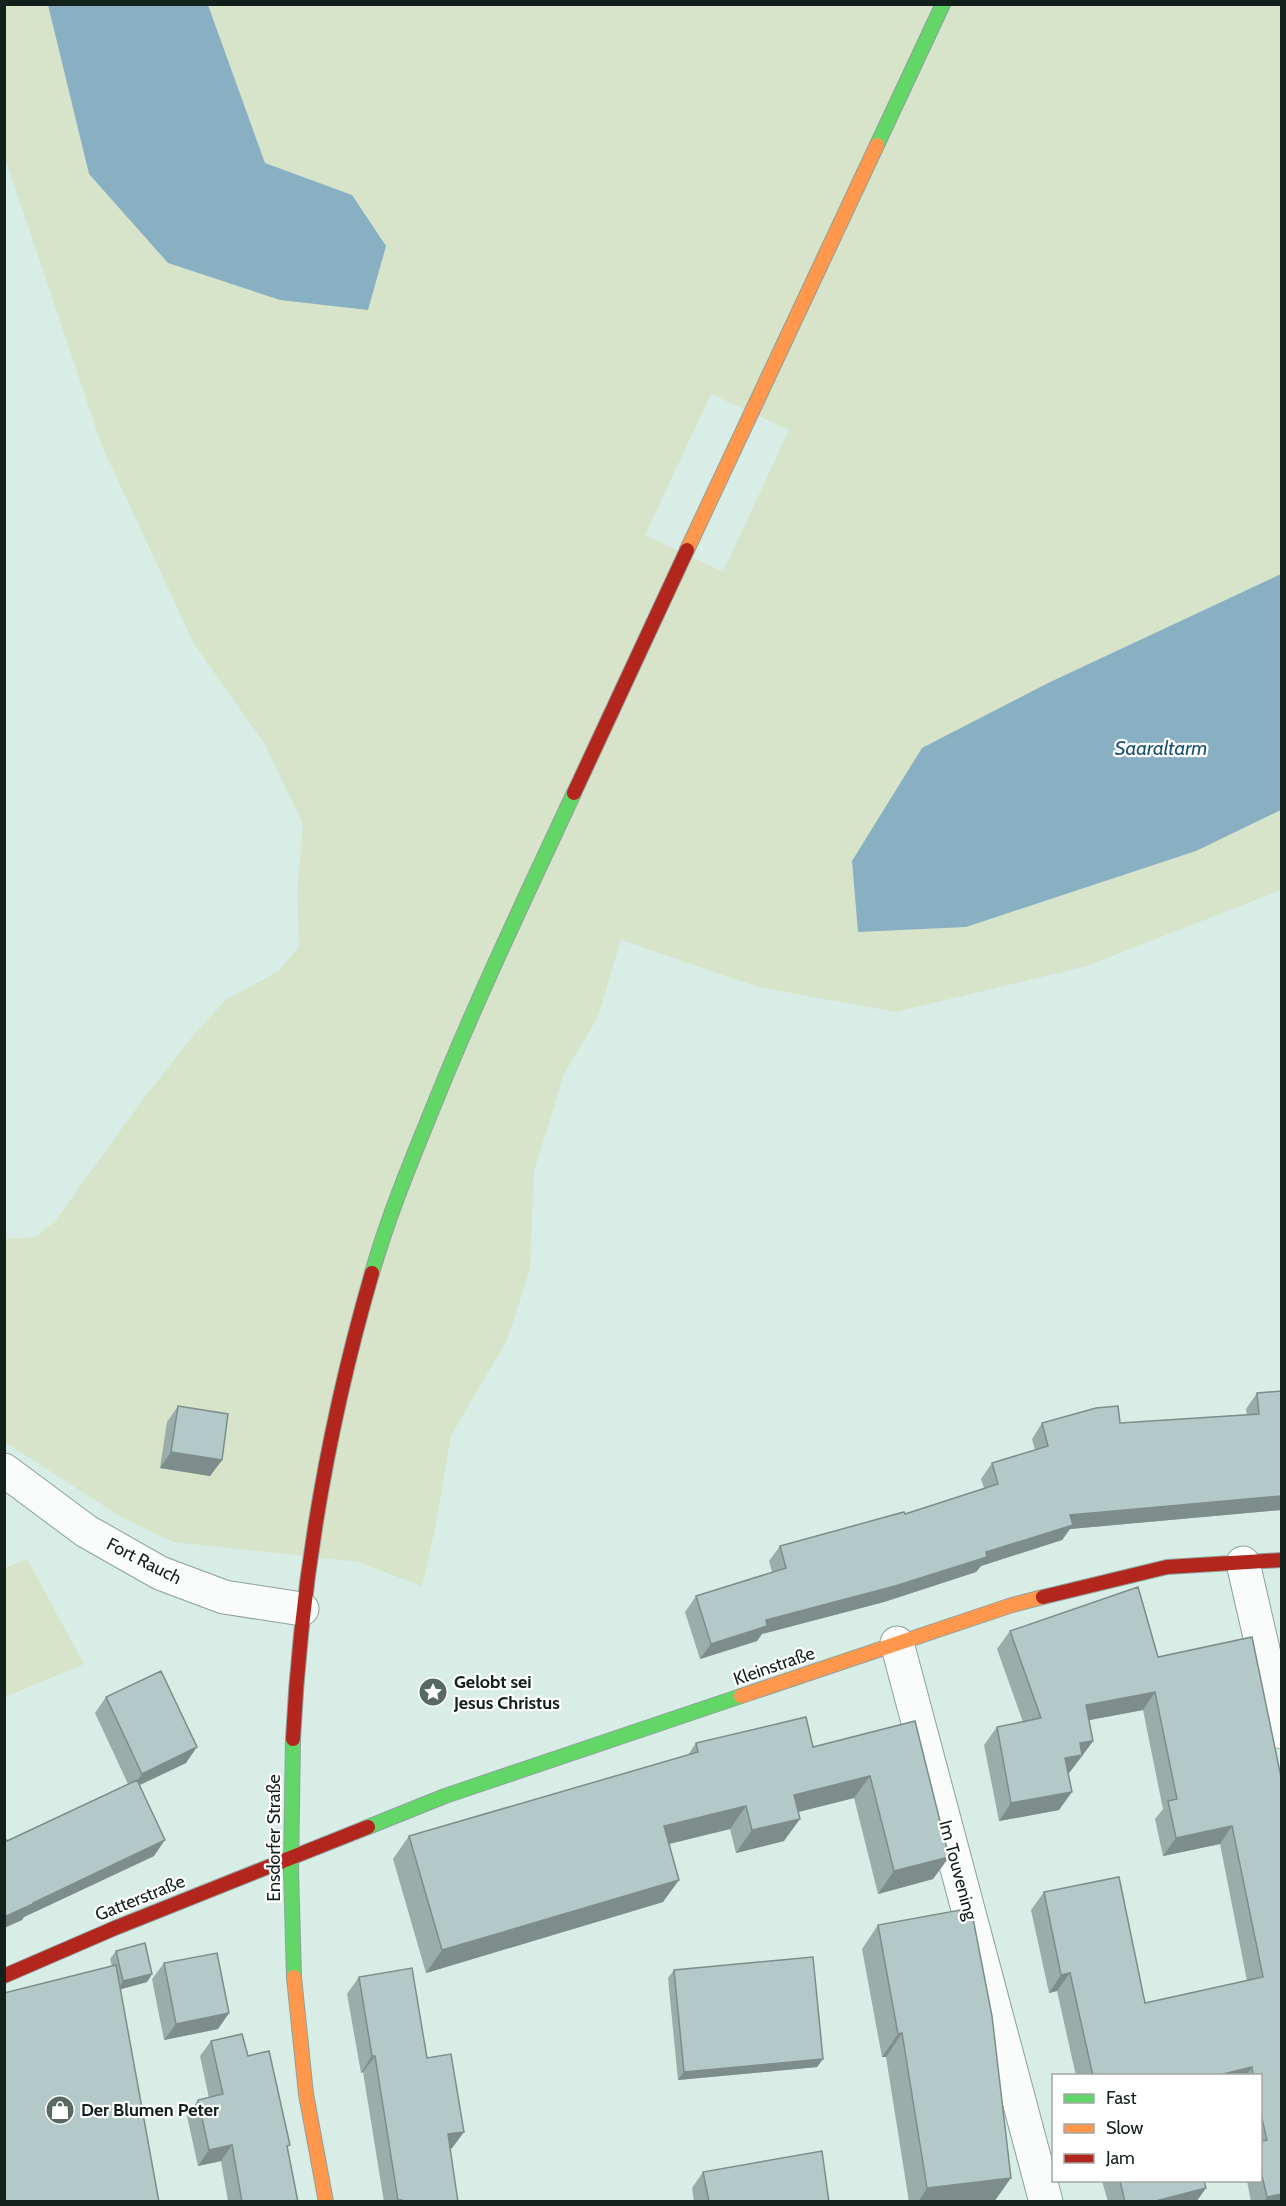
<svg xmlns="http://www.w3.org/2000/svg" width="1286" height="2206" font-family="Cabin,sans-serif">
	<rect width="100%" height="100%" fill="#d7ede6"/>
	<!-- green -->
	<path fill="#d7e4ca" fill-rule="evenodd" d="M4 5H48L89 174 352 195 265 163 208 5H1281V574L1048 683 966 927 1196 851 1281 810V890L1084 967 896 1012 758 987 621 940 598 1017 564 1074 534 1171 530 1269 508 1338 451 1436 435 1529 422 1586 358 1562 173 1542 121 1517 5 1442V1239L36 1237 55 1221 141 1102 196 1032 227 999 279 971 299 946 297 896 303 824 264 743 194 644 102 446 5 158ZM711 394 789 430 723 572 645 535Z
		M27 1559 84 1664 5 1697V1568Z"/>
	<!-- water -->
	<path fill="#89afc2" d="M48 5H208L265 163 352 195 386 246 368 310 280 300 168 263 89 174Z
		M1281 574V810L1196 851 966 927 858 932 852 861 922 748 1048 683Z"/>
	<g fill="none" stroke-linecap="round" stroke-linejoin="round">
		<!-- street casing -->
		<g stroke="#8fa09b" stroke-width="35">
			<path id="street" d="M4 1470 86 1531 160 1573 224 1597 302 1609
				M1243 1563 1282 1732
				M897 1643 1046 2202"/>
		</g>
		<!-- fast casing -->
		<g stroke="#8fa09b" stroke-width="16">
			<path id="fast" d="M877 145 943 4
				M372 1273C388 1217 410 1164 432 1110 475 1003 525 898 574 793
				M293 1739 291 1870 294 1977
				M368 1827 445 1796 741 1696"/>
		</g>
		<!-- slow casing -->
		<g stroke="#8fa09b" stroke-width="16">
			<path id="slow" d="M687 550 877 145
				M741 1696 1012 1605 1043 1597
				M294 1977 306 2094 326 2202"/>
		</g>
		<!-- jam casing -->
		<g stroke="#8fa09b" stroke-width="16">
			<path id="jam" d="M574 793 687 550
				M1043 1597 1167 1567 1282 1560
				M293 1739C301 1580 328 1425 372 1273
				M4 1976 115 1928 368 1827"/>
		</g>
		<!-- street -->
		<use href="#street" stroke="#f9fcfb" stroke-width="33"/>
		<!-- fast -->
		<use href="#fast" stroke="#63d668" stroke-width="14"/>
		<!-- slow -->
		<use href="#slow" stroke="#ff974d" stroke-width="14"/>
		<!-- jam -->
		<use href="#jam" stroke="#b3261e" stroke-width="14"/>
	</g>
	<!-- wall -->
	<path fill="#99adab" d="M1257 1393 1281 1510 1070 1529 1062 1540 981 1566 976 1572 884 1602 762 1634 757 1641 700 1659 685 1612 696 1596 772 1572 769 1561 780 1546 905 1514 984 1488 981 1479 992 1463 1035 1450 1032 1439 1042 1423H1120L1247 1415 1246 1409Z
		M178 1406 222 1460 210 1476 160 1468 167 1422Z
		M1010 1631 1158 1657 1252 1637 1281 2202H1251L1247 2181H1260V2076H1076L1057 1991 1049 1993 1031 1910 1044 1892 1145 2003 1247 1981 1220 1844 1163 1856 1155 1819 1163 1809 1143 1710 1089 1720 1093 1741 1080 1759 1069 1773H1068L1059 1810 999 1821 984 1745 997 1727 1023 1722 997 1649Z
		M106 1697 186 1763 140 1785 154 1856 24 1917 22 1920 4 1928V1837L7 1841 128 1784 95 1713Z
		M915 1721 949 1857 933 1879 878 1894 854 1798 798 1812 784 1841 736 1853 730 1829 669 1844 663 1902 426 1973 393 1859 409 1836 688 1755 696 1743 813 1747Z
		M878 1925 994 2202H909L886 2057H882L862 1949Z
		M116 1951 152 1974 147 1982 121 1989 112 1966 110 1959Z
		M164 1963 229 2013 218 2029 164 2040 152 1979Z
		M674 1970 823 2059 817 2067 678 2080 668 1978Z
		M359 1977 427 2058 464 2132 452 2148 450 2149 458 2202H384L363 2072 361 2073 347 1994Z
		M211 2041 248 2056 288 2149 298 2202H228L221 2161 198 2166 187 2116 198 2100 209 2098 200 2056Z
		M703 2172 829 2202H694L692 2188Z
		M1102 2181H1204L1206 2188 1196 2202H1108Z"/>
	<!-- shaded-wall -->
	<path fill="#7d8d8b" d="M171 1452 222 1460 210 1476 160 1468Z
		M1281 1496V1510L1070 1529 1062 1540 981 1566 976 1572 884 1602 762 1634 757 1641 700 1659 711 1644 766 1620 986 1552 1070 1515Z
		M1155 1692 1143 1710 1074 1723 1086 1705Z
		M1093 1741 1069 1773 1053 1776 1065 1758 1080 1743Z
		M197 1747 186 1763 131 1789 142 1774Z
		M870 1776 854 1798 778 1817 794 1795Z
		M1072 1792 1059 1810 999 1821 1011 1803Z
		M746 1806 730 1829 648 1849 664 1826Z
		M800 1819 784 1841 736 1853 752 1830Z
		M1232 1826 1220 1844 1163 1856 1176 1838Z
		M165 1840 154 1856 24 1917 22 1920 4 1928V1917Z
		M949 1857 933 1879 878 1894 894 1871Z
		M679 1880 663 1902 426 1973 442 1950Z
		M1070 1973 1057 1991 1049 1993 1061 1975Z
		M152 1974 147 1982 118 1990 123 1981Z
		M229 2013 218 2029 164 2040 176 2024Z
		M902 2033 886 2057H882L898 2034Z
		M372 2056H375L363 2072 361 2073Z
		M823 2059 817 2067 678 2080 684 2072Z
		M1252 2067 1246 2076H1215Z
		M464 2132 452 2148 436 2151 448 2134Z
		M232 2145 221 2161 198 2166 209 2150Z
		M1011 2178 994 2202H918L927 2188Z
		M1206 2188 1196 2202H1152Z
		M1281 2194V2202H1264L1267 2197Z"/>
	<!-- building -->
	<path fill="#b2c9c7" stroke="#7d8d8b" stroke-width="1.5" d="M1281 1391V1496L1070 1515 1073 1525 986 1552 987 1557 895 1586 766 1620 767 1626 711 1644 696 1596 786 1568 780 1546 904 1512 905 1514 998 1484 992 1463 1048 1446 1042 1423 1096 1408 1118 1406 1120 1423 1259 1414 1257 1393Z
		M178 1406 228 1414 222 1460 171 1452Z
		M1138 1587 1158 1657 1252 1637 1281 1777V2194L1267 2197 1260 2167V2141L1267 2140 1260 2110V2076H1253L1252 2067 1215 2076H1093L1070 1973 1061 1975 1044 1892 1119 1877 1145 2003 1263 1977 1232 1826 1176 1838 1168 1801 1177 1799 1155 1692 1086 1705 1093 1741 1080 1743 1082 1755 1065 1758 1072 1792 1011 1803 997 1727 1041 1718 1010 1631Z
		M161 1671 197 1747 142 1774 106 1697Z
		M806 1717 813 1747 915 1721 949 1857 894 1871 870 1776 794 1795 800 1819 752 1830 746 1806 664 1826 679 1880 442 1950 409 1836 698 1752 696 1743Z
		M137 1780 165 1840 33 1903V1904L4 1917V1837L7 1841Z
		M971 1908 992 2016 1011 2178 927 2188 902 2033 898 2034 878 1925Z
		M145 1943 152 1974 123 1981 116 1951Z
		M217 1953 229 2013 176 2024 164 1963Z
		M813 1957 823 2059 684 2072 674 1970Z
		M116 1965 159 2202H4V1993Z
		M412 1968 427 2058 451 2054 464 2132 448 2134 458 2202H403L402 2200H398L375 2056H372L359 1977Z
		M242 2034 248 2056 269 2051 290 2145 287 2146 298 2202H242L232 2145 209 2150 198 2100 223 2094 211 2041Z
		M822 2151 829 2202H709L703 2172Z
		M1120 2181H1204L1206 2188 1152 2202H1125Z"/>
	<!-- icons -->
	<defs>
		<g id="sight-disc" transform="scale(1.5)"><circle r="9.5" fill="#586863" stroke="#fff"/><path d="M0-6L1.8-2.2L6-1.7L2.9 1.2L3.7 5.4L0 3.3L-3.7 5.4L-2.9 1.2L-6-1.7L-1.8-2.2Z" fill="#fff"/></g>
		<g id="shop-disc" transform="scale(1.5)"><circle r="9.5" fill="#586863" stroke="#fff"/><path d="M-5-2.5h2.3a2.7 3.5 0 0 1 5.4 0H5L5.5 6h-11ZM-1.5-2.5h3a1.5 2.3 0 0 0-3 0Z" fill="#fff"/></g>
	</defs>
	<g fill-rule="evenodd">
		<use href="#sight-disc" x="433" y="1692"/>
		<use href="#shop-disc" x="60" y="2110"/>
	</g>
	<g text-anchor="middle" stroke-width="4.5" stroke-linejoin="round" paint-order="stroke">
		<!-- street labels -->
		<g font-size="18" fill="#13211d" stroke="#fff">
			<text transform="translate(144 1561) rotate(27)" y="6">Fort Rauch</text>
			<text transform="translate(774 1666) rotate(-19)" y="6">Kleinstraße</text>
			<text transform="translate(274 1838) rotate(-90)" y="6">Ensdorfer Straße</text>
			<text transform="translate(958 1870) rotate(75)" y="6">Im Touvening</text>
			<text transform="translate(140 1898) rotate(-22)" y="6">Gatterstraße</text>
		</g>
		<!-- poi labels -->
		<g font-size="18" font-weight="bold" fill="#13211d" stroke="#fff" text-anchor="start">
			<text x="454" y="1688">Gelobt sei<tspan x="454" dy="21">Jesus Christus</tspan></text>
			<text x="81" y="2116">Der Blumen Peter</text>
		</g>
		<!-- water labels -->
		<g font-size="20" font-style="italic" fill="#195171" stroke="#fff">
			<text x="1161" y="755">Saaraltarm</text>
		</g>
	</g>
	<!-- border -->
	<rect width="1286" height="2206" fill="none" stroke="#13211d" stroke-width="12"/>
	<!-- legend -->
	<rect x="1052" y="2074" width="210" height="108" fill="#ffffff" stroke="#a1a6a5" stroke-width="1.5"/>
	<rect x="1064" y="2094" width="30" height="9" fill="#63d668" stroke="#a1a6a5" stroke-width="1.5"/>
	<text x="1106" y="2104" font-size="18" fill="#13211d">Fast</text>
	<rect x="1064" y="2124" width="30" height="9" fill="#ff974d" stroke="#a1a6a5" stroke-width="1.5"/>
	<text x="1106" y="2134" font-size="18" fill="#13211d">Slow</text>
	<rect x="1064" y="2154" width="30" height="9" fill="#b3261e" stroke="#a1a6a5" stroke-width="1.5"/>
	<text x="1106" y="2164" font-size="18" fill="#13211d">Jam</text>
</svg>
